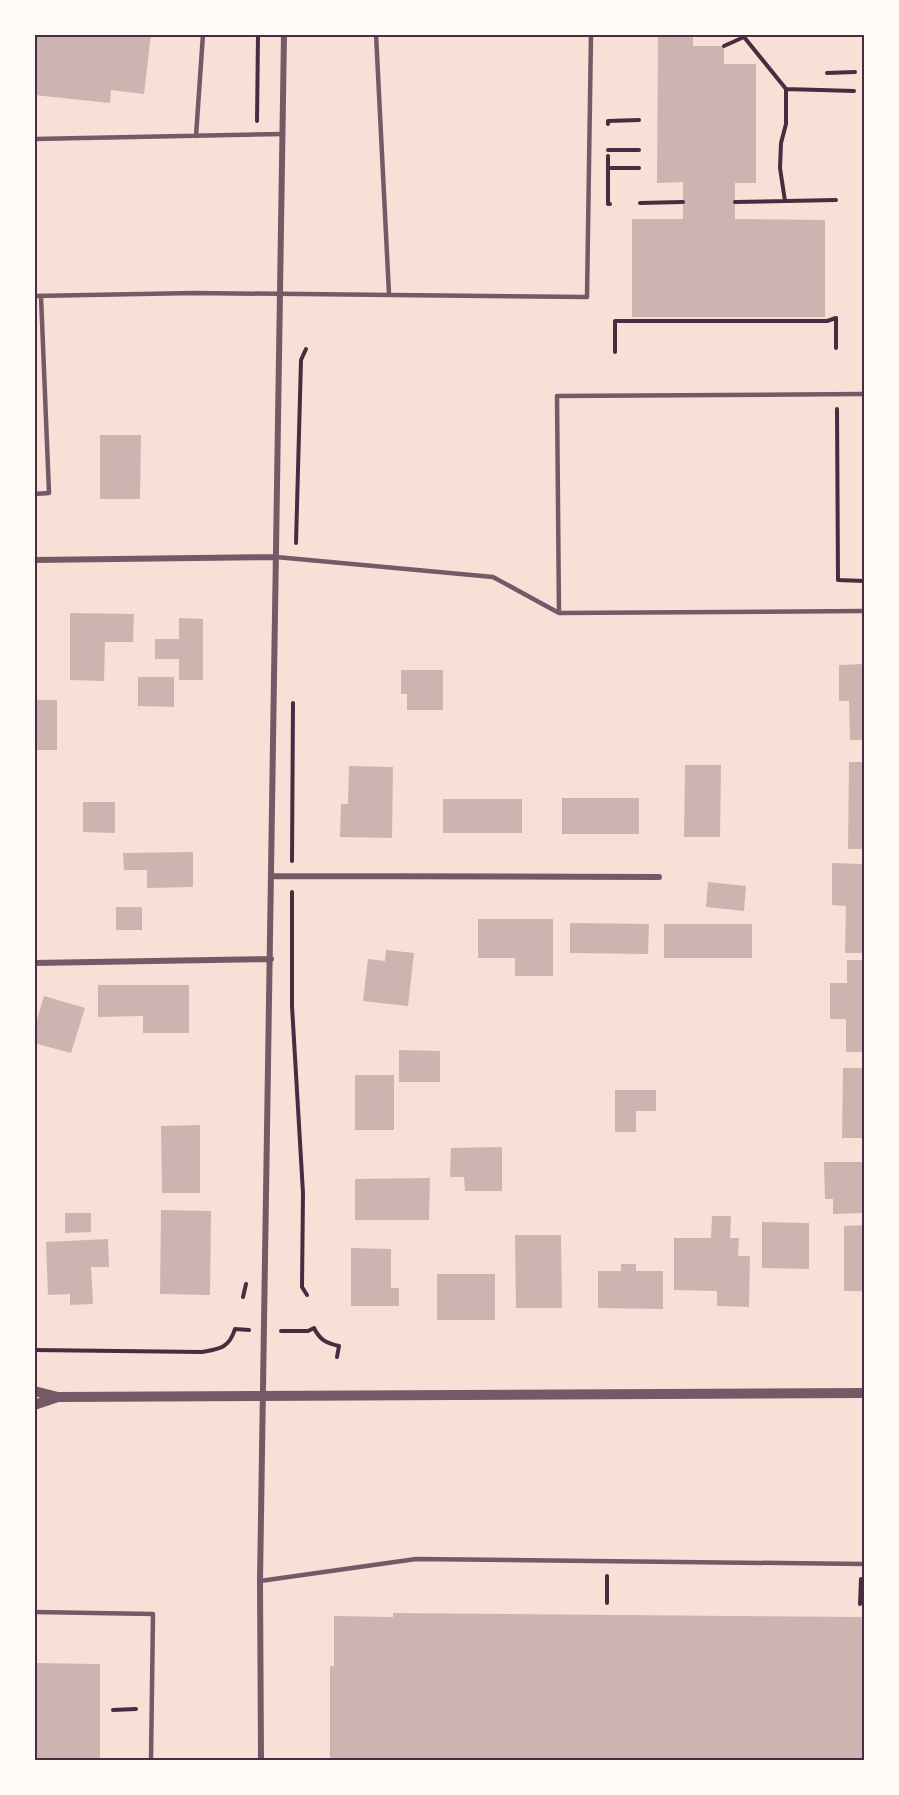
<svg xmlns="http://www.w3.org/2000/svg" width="899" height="1795" font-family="Ubuntu,sans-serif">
	<rect width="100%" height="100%" fill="#f7e1d7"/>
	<!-- building -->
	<path fill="#ccb4b1" d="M34 34H151L144 94 111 90 110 103 34 95Z
		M658 34H693V46H724V64H756V183H735V219L825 220V317H632V219H683V182L657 183Z
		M100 435H141L140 499H100Z
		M70 613 134 614 133 642H105L104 681 70 680Z
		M179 618 203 619V680H179V659H155V639H179Z
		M864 664V740H850L849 701H839V665Z
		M401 670H443V710H407V694H401Z
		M138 677H174V707L138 706Z
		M34 700H57V750H34Z
		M849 762H864V849H848Z
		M685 765H721L720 837H684Z
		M349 766 393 767 392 838 340 837 341 804H348Z
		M562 798H639V834H562Z
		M443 799H522V833H443Z
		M83 802H115V833L83 832Z
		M193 852V887L147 888V870H124L123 853Z
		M832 863 864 864V953H845L846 906 832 905Z
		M708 882 746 886 744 911 706 907Z
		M116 907H142V930H116Z
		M478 919H553V976H515V958H478Z
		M570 923 649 924 648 954 570 953Z
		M664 924H752V958H664Z
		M386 950 414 953 408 1006 363 1001 368 959 385 961Z
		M847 960H864V1052H846V1019H830V983H847Z
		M98 985H189V1033H143V1016L98 1017Z
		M44 996 85 1008 71 1053 34 1043V1029Z
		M399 1050 440 1051V1082H399Z
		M843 1068H864V1138H842Z
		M355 1075H394V1130H355Z
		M615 1090H656V1111H636V1132H615Z
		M200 1125V1193H162L161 1126Z
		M502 1147V1191H465L464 1177H450L451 1148Z
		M824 1162H864V1213L833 1214V1199H825Z
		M430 1178 429 1220H355V1179Z
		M161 1210 211 1211 210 1295 160 1294Z
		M65 1213H91V1232L65 1233Z
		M712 1216H731L730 1238H739L738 1256H750L749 1307 717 1306V1291L674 1290V1238H711Z
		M762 1222 809 1223V1269L762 1268Z
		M864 1225V1291H844V1226Z
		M515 1235H561L562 1308H516Z
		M108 1239 109 1267H91L93 1304 70 1305V1294L48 1295 46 1242Z
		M351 1248 391 1249V1288H399V1306H351Z
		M621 1264H636V1271H663V1309L598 1308V1271H621Z
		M437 1274H495V1320H437Z
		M393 1613 864 1617V1760H330V1666H334V1616L393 1617Z
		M34 1663 100 1664V1760H34Z"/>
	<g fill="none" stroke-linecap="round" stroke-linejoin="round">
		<!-- path -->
		<path stroke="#4a2c40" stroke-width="4" d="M744 34V37L786 89V124L781 143 780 168 785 201
			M724 46 744 37
			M827 73 855 72
			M786 89 854 91
			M257 121 258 34
			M608 124V121L639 120
			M608 150H639
			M608 156V204H610
			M608 168H639
			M735 202 836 200
			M640 203 683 202
			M615 352V321H827L836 318V348
			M837 409 838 580 864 581
			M296 543 301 360 306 349
			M292 861 293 703
			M292 892V1006L303 1193 302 1287 307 1295
			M243 1297 246 1284
			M281 1331H308L314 1328C320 1340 326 1343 339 1346L337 1357
			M34 1350 202 1352C220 1349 229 1348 235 1329L249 1330
			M607 1603V1576
			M860 1604 861 1579
			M113 1710 136 1709"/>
		<!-- service -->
		<path stroke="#755966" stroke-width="4.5" d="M376 34 389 294
			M196 136 203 34
			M34 139 283 134
			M34 296 194 293 587 297 591 34
			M864 394 557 396 559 613 864 611
			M34 494 49 493 41 296
			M276 557 493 577 559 613
			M260 1581 416 1559 864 1564
			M34 1612 153 1614 151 1760"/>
		<!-- minor -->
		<path stroke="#755966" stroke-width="6" d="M34 560 276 557
			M271 876 659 877
			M34 963 271 959
			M261 1760 260 1581 284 34"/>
		<!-- tertiary -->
		<path stroke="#755966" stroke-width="10" d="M34 1391 58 1397 864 1393
			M34 1405 58 1397"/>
	</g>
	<!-- border -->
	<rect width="899" height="1795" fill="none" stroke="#fffaf5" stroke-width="72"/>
	<rect x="36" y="36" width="827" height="1723" fill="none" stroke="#4a2c40" stroke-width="2"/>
</svg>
